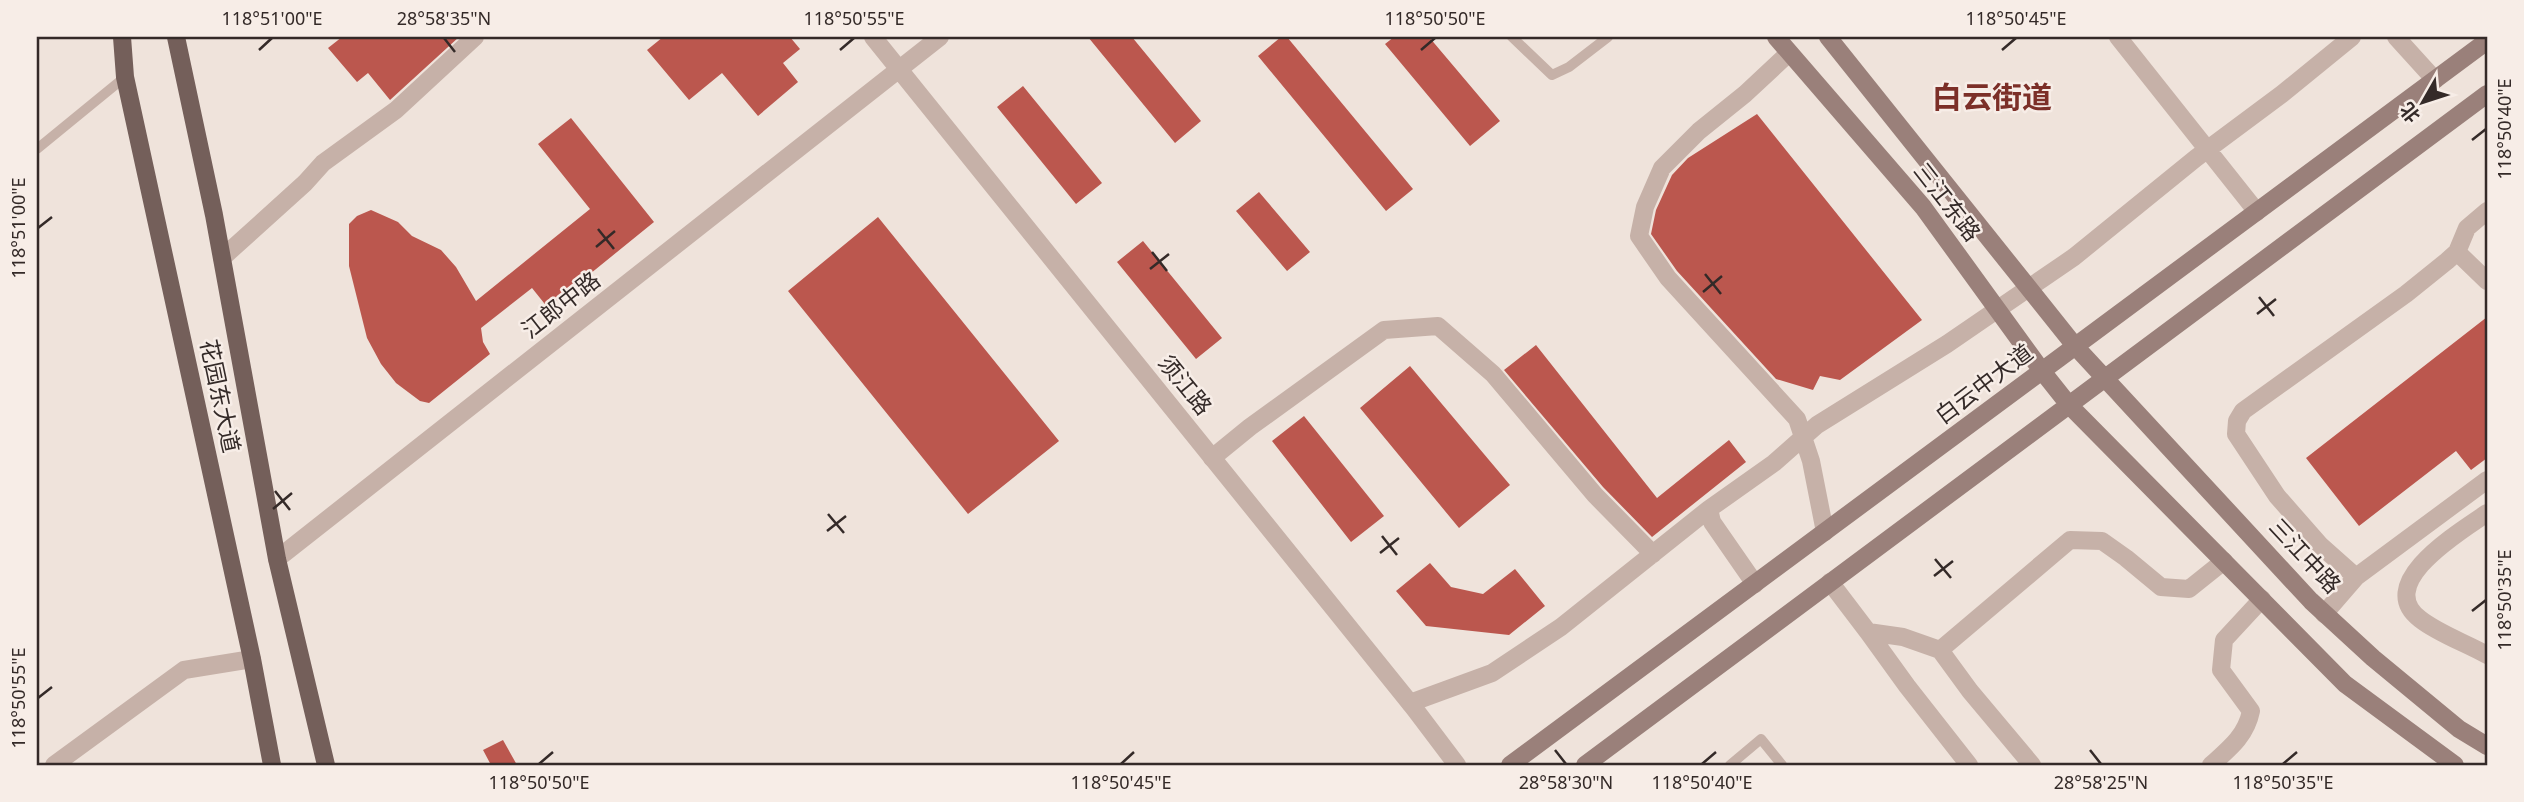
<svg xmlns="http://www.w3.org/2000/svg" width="2524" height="802" font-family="'Noto Sans','Noto Sans SC',sans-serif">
	<rect width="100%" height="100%" fill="#efe3db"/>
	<!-- building -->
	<path fill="#bb574e" d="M342 37H459L390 100 368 73 357 82 328 48Z
		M663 37H790L800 49 783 63 798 82 758 116 722 73 689 100 647 50Z
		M1088 37H1132L1201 121 1175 143Z
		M1281 37H1287L1413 189 1386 211 1258 56Z
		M1394 37H1429L1500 121 1470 146 1385 44Z
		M1023 86 1102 183 1076 204 997 107Z
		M1757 114 1922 320 1840 380 1820 376 1813 390 1776 379 1677 271 1651 234 1656 210 1672 175 1688 158Z
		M571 118 654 222 548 308 532 288 481 328 483 342 490 354 429 403 420 401 396 383 381 364 367 338 349 266V224L357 216 371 210 398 222 412 236 441 250 456 267 476 301 590 209 538 144Z
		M1259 192 1310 252 1287 271 1236 211Z
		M878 217 1059 441 968 514 788 291Z
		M1143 241 1222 338 1196 359 1117 262Z
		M2487 317V458L2471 470 2456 451 2359 526 2306 458Z
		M1536 345 1657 498 1729 440 1746 462 1652 537 1603 487 1504 370Z
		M1410 366 1510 485 1459 528 1360 408Z
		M1304 416 1384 516 1351 542 1272 441Z
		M1430 563 1451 587 1483 594 1515 569 1545 606 1509 635 1426 626 1396 591Z
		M503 740 517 765H491L483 750Z"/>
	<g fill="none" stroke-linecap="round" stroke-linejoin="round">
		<!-- service -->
		<path stroke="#c6b1a8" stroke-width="10" d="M1512 37 1552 75 1569 67 1608 37
			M37 149 125 77
			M1730 765 1761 739 1782 765"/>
		<!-- minor -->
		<path stroke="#c6b1a8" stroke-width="18" d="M2118 37 2257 212
			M2396 37 2435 80
			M1789 53 1745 94 1699 131 1662 168 1645 207 1639 236 1668 278 1797 419 1811 461 1825 532
			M2457 252 2487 281
			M222 258 305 183 323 163 396 110 475 37
			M1212 458 1250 427 1384 330 1438 326 1493 374 1595 495 1653 554
			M1709 509 1712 522 1755 584
			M2487 513C2461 531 2373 583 2420 619 2439 634 2466 643 2487 655
			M2356 577 2320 545 2277 496 2236 434 2237 421 2243 411 2406 294 2447 261 2457 252 2467 228 2487 211
			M1830 582 1868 632 1903 637 1940 650 1970 691 2032 765
			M2324 614 2356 577 2487 480
			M1868 632 1907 686 1969 765
			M1940 650 2070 540 2102 541 2126 558 2161 587 2189 589 2224 561
			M1410 703 1492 673 1561 627 1709 509 1774 463 1817 425 1947 344 2074 257 2196 158 2282 94 2352 37
			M2211 765C2229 749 2246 736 2251 711L2221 670 2224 640 2262 599"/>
		<!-- tertiary -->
		<path stroke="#c6b1a8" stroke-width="18" d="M873 37 1414 708 1457 765
			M277 559 940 37
			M54 765 184 670 252 659"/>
		<!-- secondary -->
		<path stroke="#9a807a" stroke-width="18" d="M1776 37 1923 207 2042 371 2069 405 2345 684 2455 765
			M1828 37 2075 346 2311 601 2373 658 2459 729 2487 746
			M1510 765 2487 41
			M1585 765 2487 94"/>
		<!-- primary -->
		<path stroke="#745f5a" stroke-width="18" d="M122 37 125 77 252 659 272 765
			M176 37 214 215 277 559 326 765"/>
	</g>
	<!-- ticks -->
	<path fill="none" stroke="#342a28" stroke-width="2.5" d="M444 38 455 52M259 50 272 38M840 50 854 38M1421 50 1435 38M2002 50 2016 38M2472 140 2486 129M38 228 52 217M598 229 614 249M596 247 615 231M1152 252 1167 271M1150 269 1169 254M1705 274 1721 294M1703 292 1722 276M2259 297 2274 316M2257 314 2276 299M275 491 290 510M273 509 292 493M828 514 844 533M827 531 846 516M1382 536 1397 555M1380 553 1399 538M1935 559 1951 578M1934 576 1953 561M2472 611 2486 600M38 698 52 687M1555 750 1566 764M2090 750 2101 764M539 764 553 752M1121 764 1134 752M1702 764 1716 752M2283 764 2297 752"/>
	<g text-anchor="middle" stroke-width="5" stroke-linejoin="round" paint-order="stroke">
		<!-- street labels -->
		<g font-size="23" fill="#342a28" stroke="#f7ede7">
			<text transform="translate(1947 202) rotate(52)" y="8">三江东路</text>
			<text transform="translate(561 305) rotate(-38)" y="8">江郎中路</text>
			<text transform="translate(1984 384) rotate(-37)" y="8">白云中大道</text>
			<text transform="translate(1185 385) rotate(51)" y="8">须江路</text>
			<text transform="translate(220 396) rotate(78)" y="8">花园东大道</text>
			<text transform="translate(2305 556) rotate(47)" y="8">三江中路</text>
		</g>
		<!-- district labels -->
		<g font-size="30" font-weight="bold" fill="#7c2f28" stroke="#f7ede7">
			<text x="1992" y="108">白云街道</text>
		</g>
	</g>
	<!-- border -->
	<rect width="2524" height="802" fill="none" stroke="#f7ede7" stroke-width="77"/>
	<!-- north arrow -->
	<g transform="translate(2423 102) rotate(231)" stroke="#f7ede7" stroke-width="5" paint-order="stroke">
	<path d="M0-5L12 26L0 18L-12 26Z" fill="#342a28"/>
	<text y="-10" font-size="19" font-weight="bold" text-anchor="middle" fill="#342a28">北</text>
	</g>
	<rect x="38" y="38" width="2448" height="726" fill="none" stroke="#342a28" stroke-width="2.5"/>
	<g font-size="18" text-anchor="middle" fill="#342a28">
		<text x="272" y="25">118°51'00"E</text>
		<text x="444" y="25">28°58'35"N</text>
		<text x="854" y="25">118°50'55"E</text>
		<text x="1435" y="25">118°50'50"E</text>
		<text x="2016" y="25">118°50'45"E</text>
		<text transform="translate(2505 129) rotate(-90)" y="6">118°50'40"E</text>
		<text transform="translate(19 228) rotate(-90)" y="6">118°51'00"E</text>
		<text transform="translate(2505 600) rotate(-90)" y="6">118°50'35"E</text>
		<text transform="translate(19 698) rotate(-90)" y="6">118°50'55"E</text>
		<text x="539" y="789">118°50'50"E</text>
		<text x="1121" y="789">118°50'45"E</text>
		<text x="1566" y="789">28°58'30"N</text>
		<text x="1702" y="789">118°50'40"E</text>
		<text x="2101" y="789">28°58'25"N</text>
		<text x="2283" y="789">118°50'35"E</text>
	</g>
</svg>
